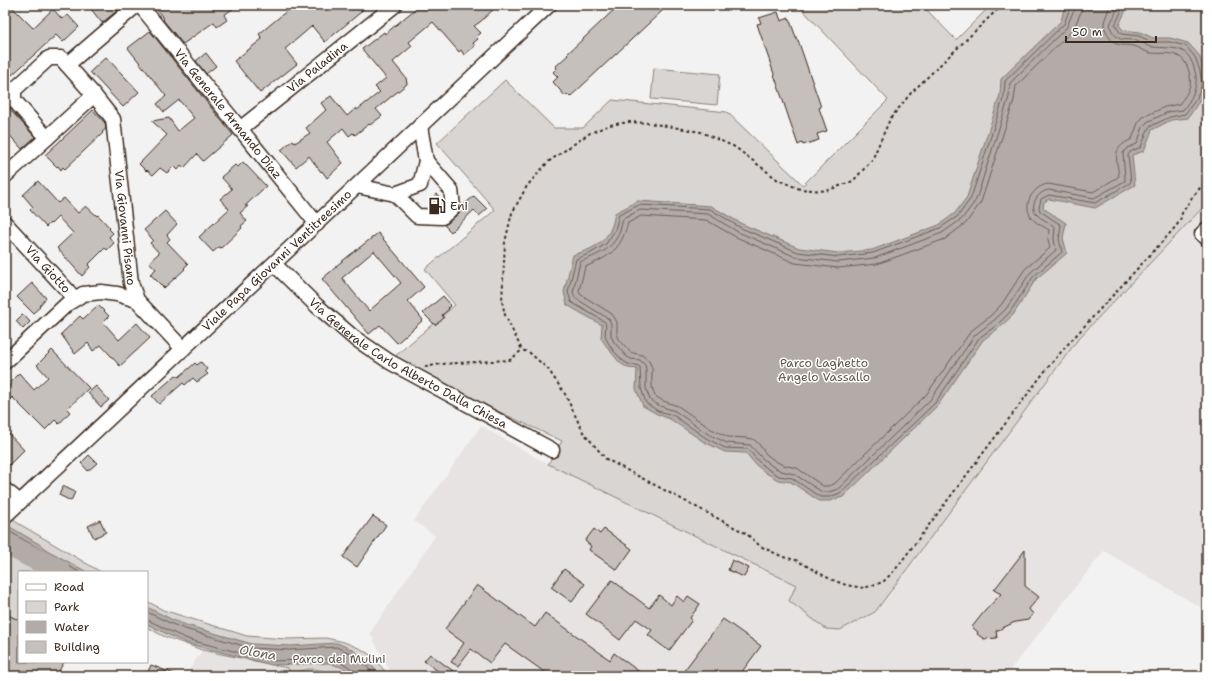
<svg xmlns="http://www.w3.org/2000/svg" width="1212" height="681" font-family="'Shantell Sans',sans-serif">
	<rect width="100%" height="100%" fill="#f3f2f2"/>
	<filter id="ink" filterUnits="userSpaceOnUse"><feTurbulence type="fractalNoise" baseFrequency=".025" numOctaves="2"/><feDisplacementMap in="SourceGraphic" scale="8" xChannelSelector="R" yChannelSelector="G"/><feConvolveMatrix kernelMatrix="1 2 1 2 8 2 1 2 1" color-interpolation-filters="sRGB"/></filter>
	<g filter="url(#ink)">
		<!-- built -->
		<path fill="#e6e3e2" d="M1207 203V611L1104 551 1005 676H393L370 633 435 536 414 521 481 426 548 464 796 585 840 630 875 613 1079 338Z
			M202 650 289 668 291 676H185L200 654Z"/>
		<!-- green -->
		<path fill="#d8d5d2" stroke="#8a8078" d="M798 5H922L956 40 991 5H1207V203L1079 338 875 612 840 630 826 629 789 601 796 585 548 464 562 441 493 409 394 357 455 305 425 269 495 210 437 143 505 80 554 128H583L612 100 727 112 803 185 888 100Z
			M654 68 720 74 717 105 651 99Z
			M5 504 16 522 101 572H19V621L5 616Z
			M147 601 163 610 247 636 286 639 326 638 344 642 361 649 372 656 389 676H336C329 673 320 669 311 669 302 669 302 674 290 672L288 668 202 650 163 636 147 627Z"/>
		<!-- water -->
		<path fill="#b2aba7" stroke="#827770" d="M1068 5H1124L1125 12 1119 25 1123 30 1140 32 1153 38H1170L1188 43 1199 55 1204 70 1206 86 1200 100 1188 118 1171 120 1152 130 1144 151 1132 155 1135 185 1095 208 1049 199 1044 202 1043 208 1066 223 1063 238 1067 253 1036 279 1013 315 999 328 983 340 938 405 843 497 830 501H819L791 482 778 480 766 473 756 465 746 453 725 452 704 442 670 419 657 414 643 406 636 389 637 369 628 368 620 363 607 347 601 338 602 325 567 305 564 292 573 255C589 250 604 245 611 228 613 224 614 218 615 213L638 201 711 206 742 224 799 248 838 253 872 250 939 225 955 213 967 197 1000 95 1001 79 1061 21 1064 9Z
			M5 524 39 544 47 550 87 572H59L5 542Z
			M147 607 173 620 186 625 252 644 290 646 337 643 353 650 365 659 374 668 379 676H355L344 668 329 663 272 665 189 644 175 638 147 624Z"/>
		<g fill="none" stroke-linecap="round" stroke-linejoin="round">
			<!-- shore -->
			<path stroke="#6b5e55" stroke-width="1" d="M1071 5 1064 24 1005 81 1004 96 971 198 958 216 940 228 873 253 838 257 798 252 741 228 710 209 639 205 619 215 615 230 606 244 591 253 576 259 568 292 571 302 605 322C607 327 604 333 606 338 608 345 621 361 628 364 633 365 636 364 640 367L641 388 646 403 658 411 673 415 706 438 725 448 748 449 759 462 769 470 779 476 792 478 820 497H830L840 493 935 403 979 338 997 325 1010 312 1033 277 1062 252 1059 239 1061 225 1040 211 1039 208 1041 199 1049 195 1095 203 1130 183 1131 181 1128 155 1130 152 1141 147 1149 127 1170 117 1185 114 1197 98 1202 84 1200 71 1195 57 1186 46 1170 42H1152L1139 36 1121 34 1115 25 1121 12 1120 5
				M1076 5 1075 10 1072 14 1067 27 1010 83 1009 97 976 200 962 219 942 233 875 258 838 262 796 257 738 232 708 214 640 210 623 219C622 223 621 227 620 231 612 251 598 254 580 262L573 292 575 298 609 319 611 324V336L614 342 626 356 631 359 640 360 645 365 646 369V388L650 400 660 406 675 411 708 434 727 443 750 445 762 458 772 466 781 471 794 474 822 492H829L838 489 931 399 975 335 993 321 1006 309 1030 273 1056 250 1054 239 1055 227C1050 223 1041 219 1036 214 1029 204 1039 191 1049 190L1094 198 1125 181V179L1123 153 1127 148 1137 144 1143 127 1147 122 1168 112 1183 110C1192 98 1199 86 1195 71 1188 44 1174 49 1153 47 1146 47 1142 41 1136 40 1124 39 1119 42 1112 31 1107 22 1115 19 1116 11 1116 9 1115 7 1115 5
				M1082 5 1081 12 1073 30 1016 86 1014 100 981 202 966 223 945 239 877 264 838 268 795 263 736 237 706 220 641 216 628 223C620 251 610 256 585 267L579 291 580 294 612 314 617 322V334L619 339 630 352 633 353 642 355 649 361 652 368V387L655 396 663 401 678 406 711 429 728 437 747 438 753 439 758 443 766 454 775 461 783 465 797 468 823 486H828L834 484 926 395 971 331 989 317 1001 305 1025 269 1050 248 1048 239 1049 230C1043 226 1035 223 1031 217 1022 203 1034 186 1048 184L1093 192 1118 177 1119 176C1116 156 1112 148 1132 139L1138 123 1143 117 1165 107 1179 104C1184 98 1188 93 1190 85 1192 77 1187 59 1178 56 1169 52 1160 54 1151 53 1145 52 1141 49 1137 47 1122 42 1115 51 1106 31 1100 21 1109 16 1109 5
				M5 529C30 543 54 558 79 572
				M5 538 8 539 58 567 59 569 60 572
				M147 612 172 624 185 629 251 648 289 650 336 647 351 653 363 662 375 676
				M147 621H150L176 634 190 640 272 661 331 659 346 665 356 672 357 676"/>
			<!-- river -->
			<path stroke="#b2aba7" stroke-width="22" d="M5 543 60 572"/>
		</g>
		<!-- building -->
		<path fill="#c6c0bd" stroke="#3b2a1e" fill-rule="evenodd" d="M5 5H10L33 28 53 9 62 19 68 15 79 27 63 42 56 35 12 75 5 67Z
			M96 5H124L102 23 91 9Z
			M153 5H238L224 15 227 20 217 27 214 22 183 44 163 20 164 19Z
			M294 5H368L361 11V12L325 42 312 26 304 33 285 49 297 64 260 93 234 61 262 39 259 34Z
			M420 5H498L480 22 474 26 481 33 476 37 478 39 473 43 475 46 464 55 461 50 459 52 433 22 409 42 412 46 393 62 406 78 407 84 376 109 382 116 370 125 369 124 355 135 353 133 349 136 343 128 327 142 343 163 327 178 322 171 321 172 309 156 296 167 281 150 293 140 295 143 310 133 306 128 326 110 321 103 331 96 347 116 356 108 357 110 380 92 375 87 386 78 362 49 384 32 385 34Z
			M619 5H658L663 10 570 97 567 94 565 96 553 82 558 77 553 72 557 68 556 66 568 55 567 54Z
			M778 12 781 21 789 18 797 40H798L821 107 819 108 827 131 817 134 819 140 803 145 802 143 798 145 757 24 761 23 759 18Z
			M150 31 233 135 203 161 197 154 184 168 181 165 178 170 174 166 167 173 160 168 153 175 147 170 146 171 139 164 167 135 152 121 169 118 178 131 194 118 179 100 164 112 157 104 166 96 128 48Z
			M206 53 216 66 206 74 196 61Z
			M106 57 139 92 123 107 90 72Z
			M5 104 35 137 22 149 5 130Z
			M93 110 105 123 106 129 102 132 103 133 65 169 63 167 61 170 58 166 57 167 45 155Z
			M243 162 266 186 245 206H248L240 213 247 221 241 226 242 228 221 248 219 247 213 252 199 237 229 209 220 199 232 189 221 177 235 165 238 167Z
			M38 181 58 203 64 198 78 213 86 206 97 216 98 215 110 228 109 229 113 233 109 237 114 243 107 250 105 248 88 265 90 267 82 276 57 248 73 233 58 217 51 224 50 223 46 227 30 210 33 207 23 195Z
			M437 194 444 203 439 208H435L429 201Z
			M474 196 487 209 479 216 474 210 451 232 444 225 448 223 459 213 461 207Z
			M165 211 177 224 167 235 170 239 167 242 188 264 184 268 185 269 164 288 150 274 156 269 149 262 159 253 150 243 153 240 144 230Z
			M378 233 424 287 408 301 423 320 397 343 380 325 369 334 322 279 336 267V266ZM374 251 401 283 369 311 342 278Z
			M32 283 46 298 39 306 40 307 33 313 17 297Z
			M443 296 451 305 448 308 449 309 442 315 444 318 435 325 423 313Z
			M98 305 109 316 103 322 119 340 137 323 150 338 120 366 101 345 93 351 88 343 75 354 61 334 80 316 83 319Z
			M23 314 30 322 23 329 16 321Z
			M52 350 89 388 67 409 70 412 59 424 55 420 45 430 12 397 5 404V389L12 383 10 382 19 373 34 390 48 377 37 365Z
			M201 362 207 369 205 371 208 374 197 382 193 378 185 385 183 383 159 404 152 396 176 375 179 377 195 363 197 365Z
			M96 386 109 400 101 407 88 393Z
			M5 430 24 450 5 469Z
			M89 455 97 463 88 471 81 463Z
			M63 486 75 492 71 501 59 495Z
			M373 516 386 525 357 567 343 557Z
			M100 520 106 532 94 538 88 526Z
			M594 529 600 534 604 529 632 549 617 570 589 550 591 546 585 541Z
			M1025 550V586L1039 597 1029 609 1033 614 1028 620 1015 622 996 631 997 638 984 639 977 634 978 632 972 627 984 612 1001 594 994 590Z
			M732 560 749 568 744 577 728 570Z
			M564 569 585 584 572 602 551 587Z
			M612 580 649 608 659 595 671 605 677 596 684 602 688 596 700 604 690 618 692 620 669 651 648 635 652 630 636 619 620 640 586 614Z
			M477 585 535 627 545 613 610 660 614 653 645 676H550L505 644 490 663 471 649 458 666 451 662 464 643 445 629Z
			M5 614 19 620V662H64L56 676H5Z
			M723 619 761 646 741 673 739 676H680Z
			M430 654 460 676H445L424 661Z
			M151 665 177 675V676H146Z"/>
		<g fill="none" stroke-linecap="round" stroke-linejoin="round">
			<!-- minor casing -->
			<g stroke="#3b2a1e" stroke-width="17">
				<g id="minor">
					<path id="s1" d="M140 5 317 224"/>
					<path d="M49 58H61L94 95 47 138 14 100V90Z"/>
					<path d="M67 65 132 9 138 5"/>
					<path id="s2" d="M94 95 113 119 131 283 137 300 183 349"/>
					<path id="s3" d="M240 129 395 5"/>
					<path d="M5 176 47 138"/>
					<path d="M357 186 395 194 420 185 426 161 420 126"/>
					<path d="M395 194 417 216 442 217 453 207 451 190 426 161"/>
					<path id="s4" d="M5 223 68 291 74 299"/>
					<path d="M1207 229 1202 234 1207 238"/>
					<path id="s5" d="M274 264 317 306 353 337 390 362 552 450"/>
					<path d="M5 362 67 304 83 294 101 292 117 294 137 300"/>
					<path d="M5 490 20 502"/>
					<path id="s6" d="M5 516 549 5"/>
				</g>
			</g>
			<!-- path -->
			<path stroke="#3b2a1e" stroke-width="2" stroke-dasharray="3 3" stroke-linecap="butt" d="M1002 5 911 93 890 119 872 160 853 181 826 191 800 189 778 180 735 147 701 132 649 123 629 122 610 125 590 133 548 162 527 186 512 213 505 242 502 301 505 315 522 350 530 353 548 369 565 394 583 432 606 459 747 534 760 546 783 557 796 560 830 579 846 585 864 588 883 582 895 570 1045 371 1068 344 1172 231 1180 221 1182 213 1191 199 1200 188 1207 182
				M425 367 441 364 510 360 522 350"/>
			<!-- minor -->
			<use href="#minor" stroke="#fff" stroke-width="14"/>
		</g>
	</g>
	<!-- icons -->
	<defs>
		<g id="fuel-bare" transform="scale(1.38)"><path d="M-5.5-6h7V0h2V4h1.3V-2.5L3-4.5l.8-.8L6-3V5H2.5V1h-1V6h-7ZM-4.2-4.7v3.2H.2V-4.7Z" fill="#3b2a1e" stroke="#fff" stroke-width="2.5" paint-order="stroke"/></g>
	</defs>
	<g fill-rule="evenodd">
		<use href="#fuel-bare" x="437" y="206"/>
	</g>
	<g text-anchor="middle" stroke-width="3" stroke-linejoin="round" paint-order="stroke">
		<!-- street labels -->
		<g font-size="12" fill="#3b2a1e" stroke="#fff">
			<text dy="4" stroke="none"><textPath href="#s3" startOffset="99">Via Paladina</textPath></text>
			<text dy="4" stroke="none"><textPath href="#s1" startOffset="140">Via Generale Armando Diaz</textPath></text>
			<text dy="4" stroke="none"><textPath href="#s2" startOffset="140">Via Giovanni Pisano</textPath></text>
			<text dy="4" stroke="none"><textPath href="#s6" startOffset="373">Viale Papa Giovanni Ventitreesimo</textPath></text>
			<text dy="4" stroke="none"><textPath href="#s4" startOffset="63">Via Giotto</textPath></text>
			<text dy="4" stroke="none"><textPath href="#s5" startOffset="168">Via Generale Carlo Alberto Dalla Chiesa</textPath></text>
		</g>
		<!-- poi labels -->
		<g font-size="12" fill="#3b2a1e" stroke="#fff" text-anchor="start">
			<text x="450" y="210">Eni</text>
		</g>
		<!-- park labels -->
		<g font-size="12" fill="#62554b" stroke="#fff">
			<text x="824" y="367">Parco Laghetto<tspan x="824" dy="14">Angelo Vassallo</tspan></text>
			<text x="339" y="663">Parco dei Mulini</text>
		</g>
		<!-- water labels -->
		<g font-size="13" font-style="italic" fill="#65574e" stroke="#fff">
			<text transform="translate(258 652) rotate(10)" y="5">Olona</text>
		</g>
	</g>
	<!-- margin -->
	<rect width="1212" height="681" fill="none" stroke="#fff" stroke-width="20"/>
	<rect x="10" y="10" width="1192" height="661" fill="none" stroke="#3b2a1e" stroke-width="1.5" filter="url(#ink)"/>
	<!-- legend -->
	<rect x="18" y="571" width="130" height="92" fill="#ffffff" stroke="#b1aaa5"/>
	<rect x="26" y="584" width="20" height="6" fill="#ffffff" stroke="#b1aaa5"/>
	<text x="54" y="591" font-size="12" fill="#3b2a1e">Road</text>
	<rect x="26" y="601" width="20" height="12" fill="#d8d5d2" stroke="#b1aaa5"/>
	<text x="54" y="611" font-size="12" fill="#3b2a1e">Park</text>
	<rect x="26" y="621" width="20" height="12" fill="#b2aba7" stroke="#b1aaa5"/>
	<text x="54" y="631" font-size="12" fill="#3b2a1e">Water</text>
	<rect x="26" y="641" width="20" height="12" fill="#c6c0bd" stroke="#b1aaa5"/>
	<text x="54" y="651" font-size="12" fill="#3b2a1e">Building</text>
	<!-- scale -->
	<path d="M1066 36v6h90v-6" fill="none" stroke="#3b2a1e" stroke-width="2"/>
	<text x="1072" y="36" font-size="12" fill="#3b2a1e" stroke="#ffffff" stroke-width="3" paint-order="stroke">50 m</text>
</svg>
